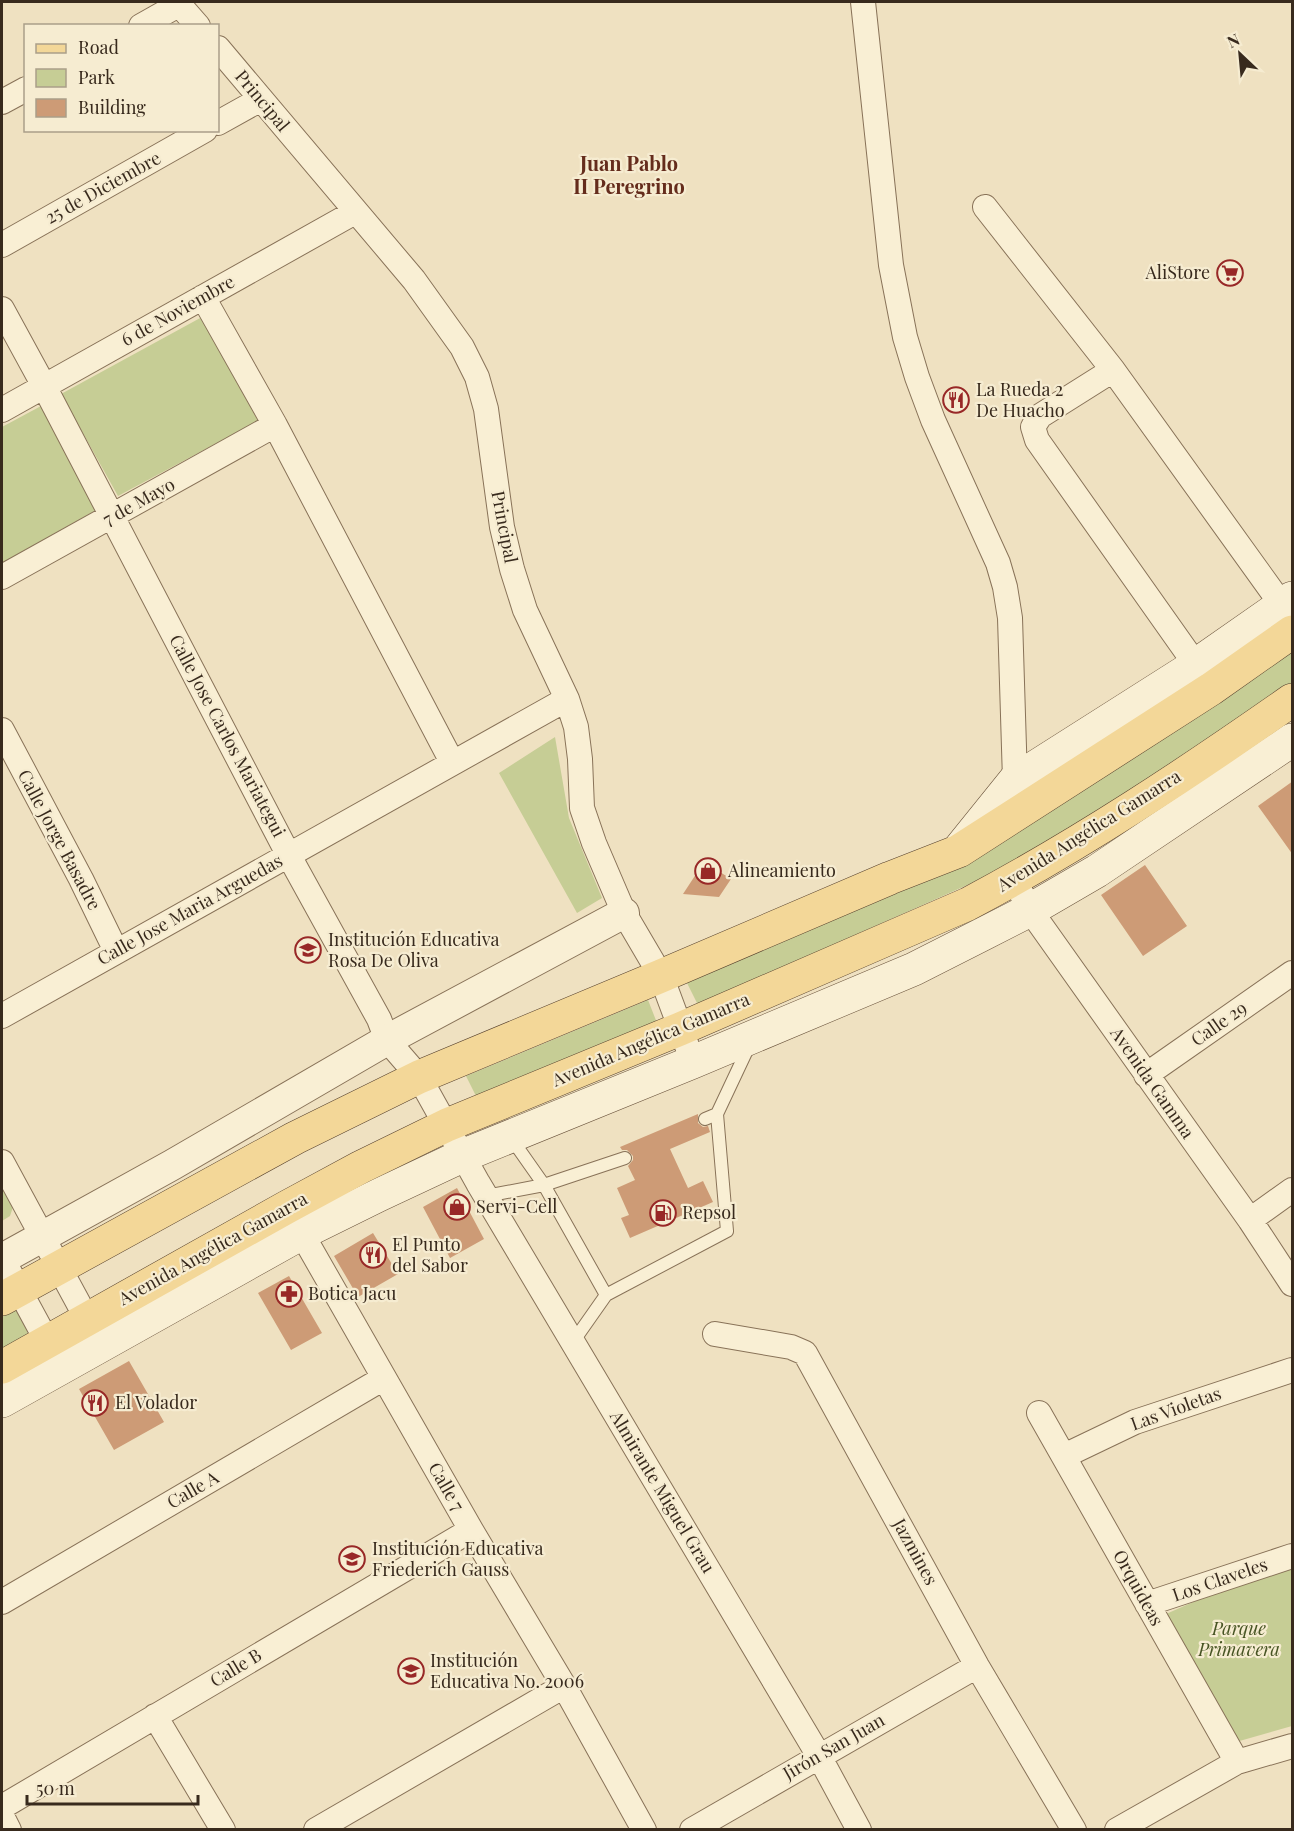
<svg xmlns="http://www.w3.org/2000/svg" width="1294" height="1831" font-family="'Playfair Display',serif">
	<rect width="100%" height="100%" fill="#efe1c1"/>
	<!-- green -->
	<path fill="#c6cd95" d="M202 317 258 421 118 496 61 394Z
		M41 406 98 509 2 563V427Z
		M1292 642V687L1153 785 1001 870 698 1005 686 981 949 866Z
		M555 737 569 818 602 898 577 913 499 773Z
		M648 1000 659 1028 479 1102 466 1076Z
		M2 1184 13 1207 10 1216 2 1221Z
		M9 1306C22 1314 27 1322 28 1337L2 1352V1310Z
		M1292 1566V1726L1236 1742 1166 1614 1232 1585Z"/>
	<!-- building -->
	<path fill="#cd9b76" d="M1293 781V855L1258 806Z
		M704 862 731 879 719 897 683 894Z
		M1145 865 1187 926 1143 956 1101 895Z
		M698 1114V1123L703 1127 708 1126 710 1132 670 1149 688 1188 703 1181 713 1202 630 1238 621 1218 629 1215 617 1188 635 1180 628 1166 633 1160V1156L627 1150H622L620 1147Z
		M457 1188 484 1239 450 1258 423 1207Z
		M373 1233 398 1274 358 1297 334 1256Z
		M289 1276 322 1333 291 1350 258 1293Z
		M129 1361 164 1422 114 1450 79 1389Z"/>
	<g fill="none" stroke-linecap="round" stroke-linejoin="round">
		<!-- service casing -->
		<g stroke="#887258" stroke-width="14">
			<path id="service" d="M705 1119 717 1114 749 1046
				M511 1138 544 1185 625 1158
				M486 1196 544 1185 606 1295 573 1342
				M606 1295 727 1231 717 1114"/>
		</g>
		<!-- minor casing -->
		<g stroke="#887258" stroke-width="26">
			<path id="minor" d="M177 2 198 26
				M863 2 891 265 905 337 917 377 933 420 998 563 1005 587 1010 618 1015 780
				M141 26 180 4
				M218 48 414 280 462 347 477 377 486 409 502 527 512 569 525 610 567 699 576 727 580 759 582 808 594 843 624 913 661 976 693 1062
				M2 102 26 89
				M218 123 261 99
				M985 207 1113 370 1292 619
				M2 245 205 130
				M203 297 275 425 452 762
				M2 309 44 386 288 854 379 1019 387 1040 419 1077 478 1183 819 1756 859 1830
				M1113 370 1040 416 1033 427 1037 440 1196 665
				M2 410 355 212
				M2 577 275 425
				M2 730 81 879 116 951
				M1014 879 1030 910 1250 1220 1292 1284
				M2 1016 567 699
				M1146 1075 1292 973
				M2 1162 94 1332
				M294 1220 471 1530 564 1686 644 1830
				M1250 1220 1292 1190
				M2 1258 55 1356
				M715 1334 791 1347 805 1353 977 1666 1074 1830
				M1039 1413 1237 1762
				M1064 1456 1135 1422 1292 1370
				M2 1602 384 1378
				M1147 1604 1292 1556
				M155 1716 223 1830
				M2 1807 471 1530
				M2 1816 9 1830
				M316 1830 564 1686
				M692 1830 977 1666
				M1117 1830 1237 1762 1292 1746"/>
		</g>
		<!-- tertiary casing -->
		<g stroke="#887258" stroke-width="32">
			<path id="tertiary" d="M2 1259 172 1165 387 1040 624 913"/>
		</g>
		<!-- secondary casing -->
		<g stroke="#6a533c" stroke-width="34">
			<path id="secondary" d="M961 847 1015 780 1196 665 1292 598
				M2 1401 302 1233 379 1195 462 1156 693 1062 914 969 983 934 1030 910 1097 871 1292 740"/>
		</g>
		<!-- primary casing -->
		<g stroke="#56402d" stroke-width="34">
			<path id="primary" d="M2 1299 295 1138 419 1077 661 976 890 878 959 851 1211 689 1292 632
				M2 1367 287 1207 361 1167 447 1125 680 1029 968 904C1081 844 1188 773 1292 700"/>
		</g>
		<!-- service -->
		<use href="#service" stroke="#f9efd4" stroke-width="12"/>
		<!-- minor -->
		<use href="#minor" stroke="#f9efd4" stroke-width="24"/>
		<!-- tertiary -->
		<use href="#tertiary" stroke="#f9efd4" stroke-width="30"/>
		<!-- secondary -->
		<use href="#secondary" stroke="#f9efd4" stroke-width="33"/>
		<!-- primary -->
		<use href="#primary" stroke="#f3d798" stroke-width="33"/>
	</g>
	<!-- icons -->
	<defs>
		<g id="supermarket-ring" transform="scale(1.35)"><circle r="9.5" fill="#f6ecd1" stroke="#982827" stroke-width="1.5"/><path d="M-6-5.5h2.5l.6 2H6L4.5 2H-2.5L-4.4-4H-6ZM-1.5 3.2a1.3 1.3 0 1 0 .1 0ZM3 3.2a1.3 1.3 0 1 0 .1 0Z" fill="#982827"/></g>
		<g id="restaurant-ring" transform="scale(1.35)"><circle r="9.5" fill="#f6ecd1" stroke="#982827" stroke-width="1.5"/><path d="M-5-6h1v4h1v-4h1v4h1v-4h1v5L-1.5 .5V6h-2V.5L-5-1ZM5-6V6H3V1.5H1.5Q1.5-4 5-6Z" fill="#982827"/></g>
		<g id="shop-ring" transform="scale(1.35)"><circle r="9.5" fill="#f6ecd1" stroke="#982827" stroke-width="1.5"/><path d="M-5-2.5h2.3a2.7 3.5 0 0 1 5.4 0H5L5.5 6h-11ZM-1.5-2.5h3a1.5 2.3 0 0 0-3 0Z" fill="#982827"/></g>
		<g id="school-ring" transform="scale(1.35)"><circle r="9.5" fill="#f6ecd1" stroke="#982827" stroke-width="1.5"/><path d="M0-5L7-2L0 1L-7-2ZM-4 1L0 2.5L4 1V4Q0 6-4 4Z" fill="#982827"/></g>
		<g id="fuel-ring" transform="scale(1.35)"><circle r="9.5" fill="#f6ecd1" stroke="#982827" stroke-width="1.5"/><path d="M-5.5-6h7V0h2V4h1.3V-2.5L3-4.5l.8-.8L6-3V5H2.5V1h-1V6h-7ZM-4.2-4.7v3.2H.2V-4.7Z" fill="#982827"/></g>
		<g id="pharmacy-ring" transform="scale(1.35)"><circle r="9.5" fill="#f6ecd1" stroke="#982827" stroke-width="1.5"/><path d="M-2-6h4v4h4v4h-4v4h-4v-4h-4v-4h4Z" fill="#982827"/></g>
	</defs>
	<g fill-rule="evenodd">
		<use href="#supermarket-ring" x="1230" y="273"/>
		<use href="#restaurant-ring" x="956" y="400"/>
		<use href="#shop-ring" x="708" y="871"/>
		<use href="#school-ring" x="308" y="950"/>
		<use href="#shop-ring" x="457" y="1207"/>
		<use href="#fuel-ring" x="663" y="1213"/>
		<use href="#restaurant-ring" x="373" y="1255"/>
		<use href="#pharmacy-ring" x="289" y="1294"/>
		<use href="#restaurant-ring" x="95" y="1403"/>
		<use href="#school-ring" x="352" y="1559"/>
		<use href="#school-ring" x="411" y="1671"/>
	</g>
	<g text-anchor="middle" stroke-width="4.5" stroke-linejoin="round" paint-order="stroke">
		<!-- street labels -->
		<g font-size="18" fill="#382a1d" stroke="#f6ecd1">
			<text transform="translate(262 101) rotate(50)" y="6">Principal</text>
			<text transform="translate(103 188) rotate(-29)" y="6">25 de Diciembre</text>
			<text transform="translate(178 311) rotate(-29)" y="6">6 de Noviembre</text>
			<text transform="translate(139 502) rotate(-29)" y="6">7 de Mayo</text>
			<text transform="translate(504 527) rotate(79)" y="6">Principal</text>
			<text transform="translate(227 736) rotate(62)" y="6">Calle Jose Carlos Mariategui</text>
			<text transform="translate(1089 831) rotate(-32)" y="6">Avenida Angélica Gamarra</text>
			<text transform="translate(59 840) rotate(62)" y="6">Calle Jorge Basadre</text>
			<text transform="translate(190 910) rotate(-29)" y="6">Calle Jose Maria Arguedas</text>
			<text transform="translate(1219 1024) rotate(-35)" y="6">Calle 29</text>
			<text transform="translate(651 1040) rotate(-23)" y="6">Avenida Angélica Gamarra</text>
			<text transform="translate(1152 1083) rotate(55)" y="6">Avenida Gamma</text>
			<text transform="translate(213 1249) rotate(-29)" y="6">Avenida Angélica Gamarra</text>
			<text transform="translate(1176 1409) rotate(-20)" y="6">Las Violetas</text>
			<text transform="translate(446 1487) rotate(60)" y="6">Calle 7</text>
			<text transform="translate(193 1490) rotate(-30)" y="6">Calle A</text>
			<text transform="translate(662 1492) rotate(59)" y="6">Almirante Miguel Grau</text>
			<text transform="translate(915 1552) rotate(61)" y="6">Jazmines</text>
			<text transform="translate(1220 1580) rotate(-19)" y="6">Los Claveles</text>
			<text transform="translate(1138 1588) rotate(61)" y="6">Orquideas</text>
			<text transform="translate(236 1668) rotate(-31)" y="6">Calle B</text>
			<text transform="translate(834 1747) rotate(-30)" y="6">Jirón San Juan</text>
		</g>
		<!-- poi labels -->
		<g font-size="18" fill="#382a1d" stroke="#f6ecd1" text-anchor="start">
			<text x="1210" y="279" text-anchor="end">AliStore</text>
			<text x="976" y="396">La Rueda 2<tspan x="976" dy="21">De Huacho</tspan></text>
			<text x="728" y="877">Alineamiento</text>
			<text x="328" y="946">Institución Educativa<tspan x="328" dy="21">Rosa De Oliva</tspan></text>
			<text x="476" y="1213">Servi-Cell</text>
			<text x="682" y="1219">Repsol</text>
			<text x="392" y="1251">El Punto<tspan x="392" dy="21">del Sabor</tspan></text>
			<text x="308" y="1300">Botica Jacu</text>
			<text x="115" y="1409">El Volador</text>
			<text x="372" y="1555">Institución Educativa<tspan x="372" dy="21">Friederich Gauss</tspan></text>
			<text x="430" y="1667">Institución<tspan x="430" dy="21">Educativa No. 2006</tspan></text>
		</g>
		<!-- park labels -->
		<g font-size="18" font-style="italic" fill="#475423" stroke="#f6ecd1">
			<text x="1239" y="1635">Parque<tspan x="1239" dy="21">Primavera</tspan></text>
		</g>
		<!-- neighbourhood labels -->
		<g font-size="20" font-weight="bold" fill="#652c1c" stroke="#f6ecd1">
			<text x="629" y="171">Juan Pablo<tspan x="629" dy="23">II Peregrino</tspan></text>
		</g>
	</g>
	<!-- border -->
	<rect width="1294" height="1831" fill="none" stroke="#382a1d" stroke-width="6"/>
	<!-- legend -->
	<rect x="24" y="24" width="195" height="108" fill="#f6ecd1" stroke="#aa9e89" stroke-width="1.5"/>
	<rect x="36" y="44" width="30" height="9" fill="#f3d798" stroke="#aa9e89" stroke-width="1.5"/>
	<text x="78" y="54" font-size="18" fill="#382a1d">Road</text>
	<rect x="36" y="69" width="30" height="18" fill="#c6cd95" stroke="#aa9e89" stroke-width="1.5"/>
	<text x="78" y="84" font-size="18" fill="#382a1d">Park</text>
	<rect x="36" y="99" width="30" height="18" fill="#cd9b76" stroke="#aa9e89" stroke-width="1.5"/>
	<text x="78" y="114" font-size="18" fill="#382a1d">Building</text>
	<!-- north arrow -->
	<g transform="translate(1240 54) rotate(334)" stroke="#f6ecd1" stroke-width="4.5" paint-order="stroke">
	<path d="M0-4.5L10 22L0 15L-10 22Z" fill="#382a1d"/>
	<text y="-9" font-size="16" font-weight="bold" text-anchor="middle" fill="#382a1d">N</text>
	</g>
	<!-- scale -->
	<path d="M27 1795v9h171v-9" fill="none" stroke="#382a1d" stroke-width="3"/>
	<text x="36" y="1795" font-size="18" fill="#382a1d" stroke="#f6ecd1" stroke-width="4.5" paint-order="stroke">50 m</text>
</svg>
